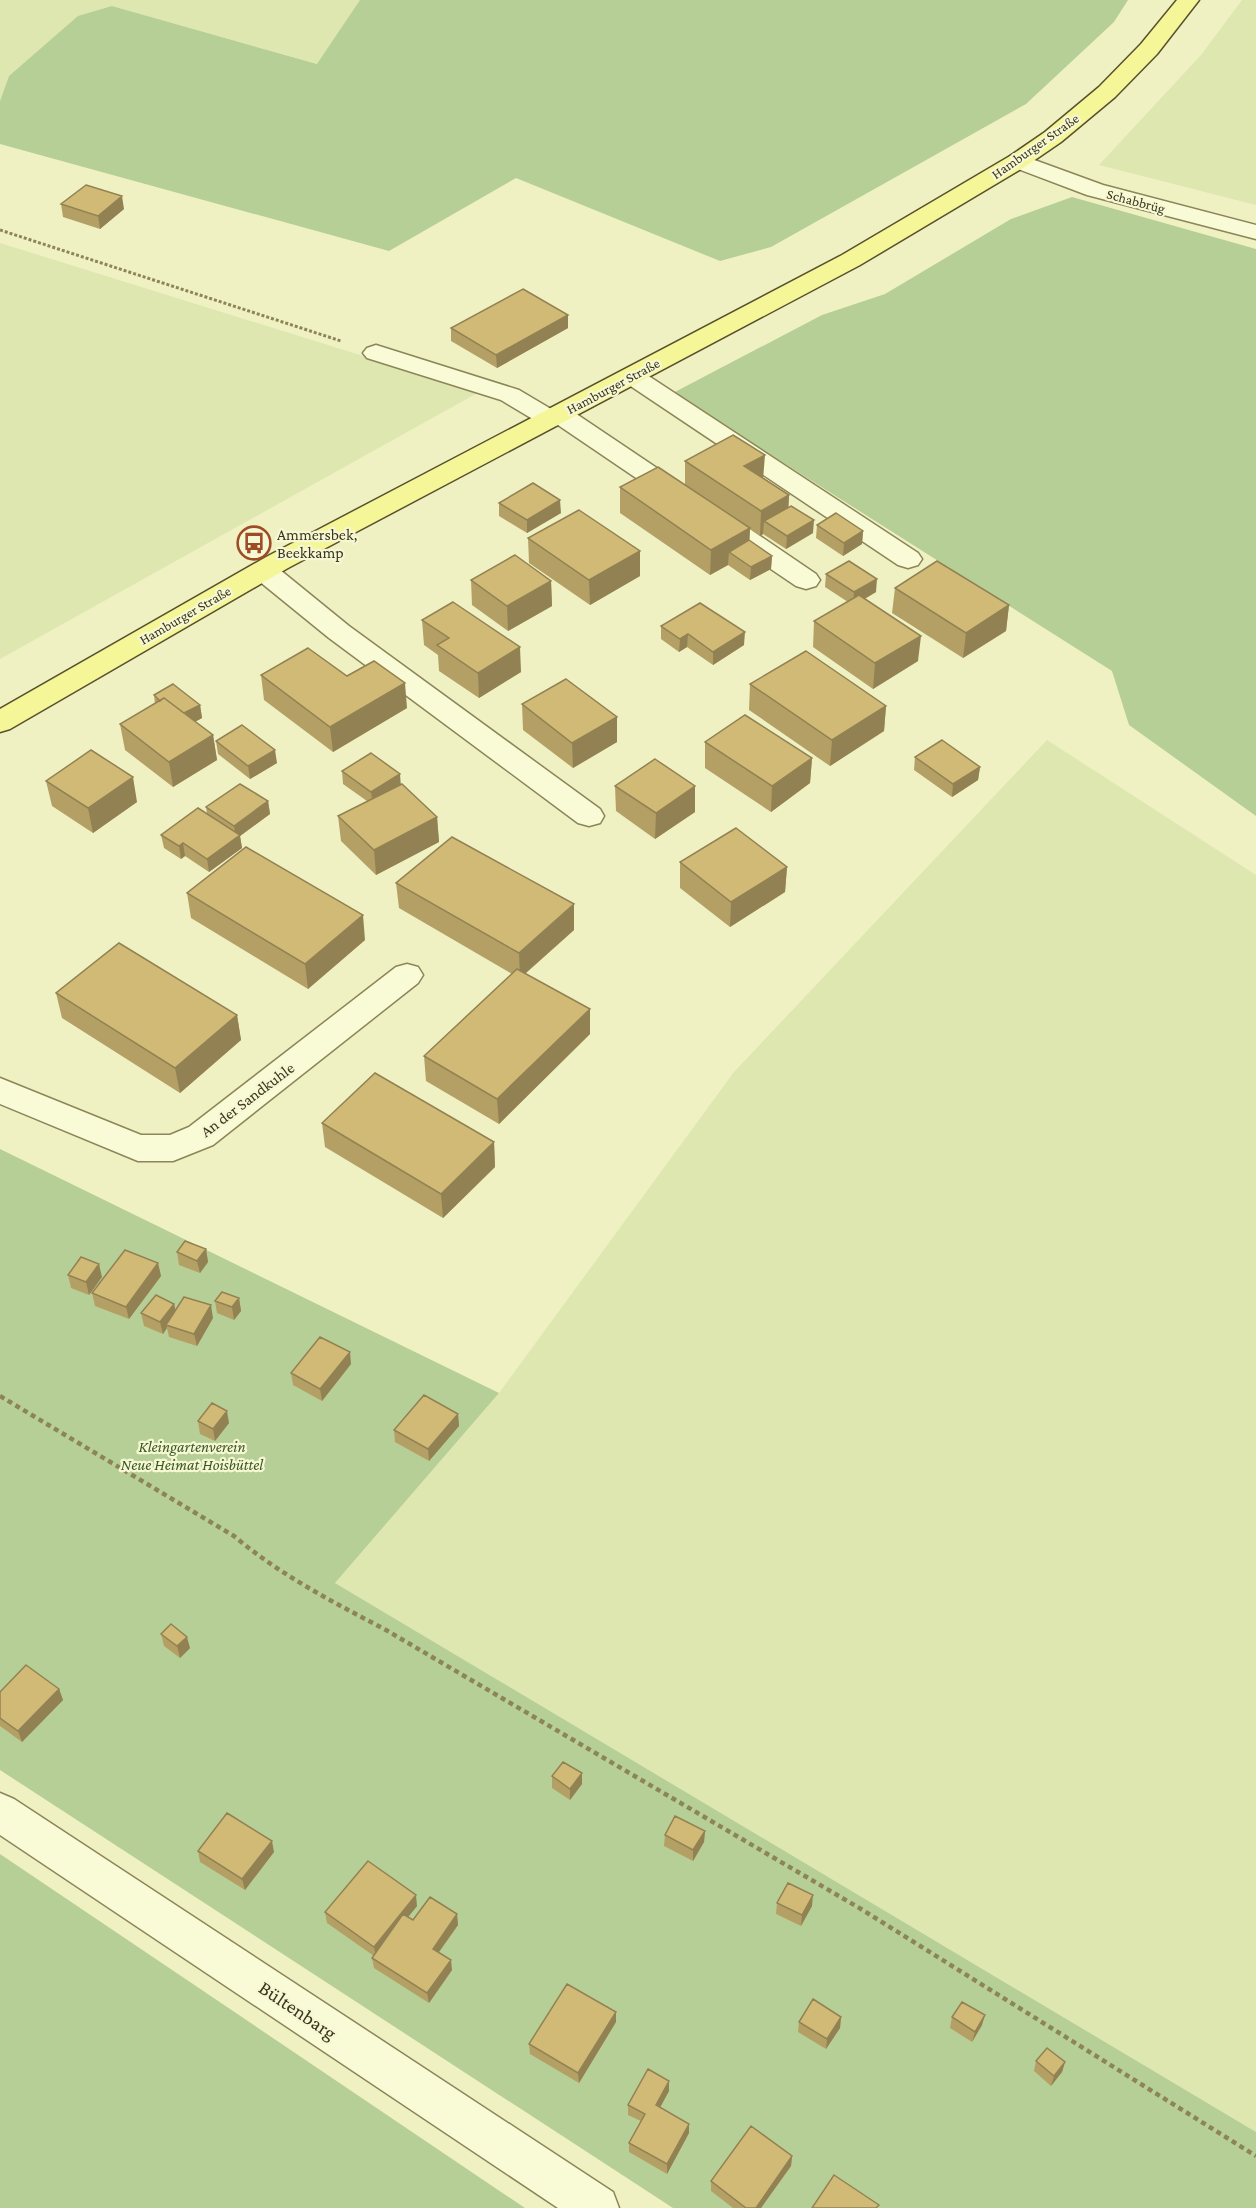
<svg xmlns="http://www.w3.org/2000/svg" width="1256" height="2208" font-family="'Crimson Pro',serif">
	<rect width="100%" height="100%" fill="#eff1c3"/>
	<!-- farmland -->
	<path fill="#dde7af" d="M0 0H360L318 64 112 6 9 76 0 101Z
		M1242 0H1256V205L1099 165 1201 55Z
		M0 243 479 392 0 659Z
		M1047 740 1256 875V2132L335 1583 499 1393 734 1072Z"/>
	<!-- green -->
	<path fill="#b6cf96" d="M360 0H1128L1114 22 1026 104 771 247 720 261 516 178 389 251 0 144V101L9 76 78 16 112 6 317 64Z
		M1072 197 1256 249V816L1129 725 1112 671 673 393 822 315 885 294 1011 219Z
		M0 1149 499 1393 335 1583 1256 2132V2208H673L0 1770Z
		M0 1854 525 2208H0Z"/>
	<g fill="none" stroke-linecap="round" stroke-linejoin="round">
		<!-- minor casing -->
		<g stroke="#8c8558" stroke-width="3">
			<path id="minor" d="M1018 154 1103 185 1256 225V239L1087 195 1010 166 1006 161 1010 156Z
				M376 345 519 390 551 409 560 406 569 409 691 491 695 497 691 503 682 505 673 503 558 425 550 427 541 424 501 400 367 358 363 353 367 348Z
				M632 368 641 371 918 553 922 559 918 565 908 568 898 565 623 381 619 376 623 371Z
				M731 521 741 523 816 574 820 580 816 586 806 589 796 586 721 535 718 529 721 523Z
				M264 562 274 565 349 626 600 809 604 816 600 823 589 826 578 823 329 638 254 577 250 571 254 565Z
				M407 964 418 967 423 975 418 983 213 1145 173 1161H138L0 1104V1078L141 1135H170L189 1127 396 967Z
				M0 1793 14 1799 613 2192 619 2208H558L0 1835Z"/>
		</g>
		<!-- major casing -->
		<g stroke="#59502d" stroke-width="3">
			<path id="major" d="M1177 0H1199L1157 54 1115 97 1061 142 1026 166 860 265 288 568 10 729 0 732V709L268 556 842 255 1010 156 1045 132 1099 87 1141 44Z"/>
		</g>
		<!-- path-far1 -->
		<path stroke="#8c8558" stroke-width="3" stroke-dasharray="3 2" stroke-linecap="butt" d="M0 230 341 341"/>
		<!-- path -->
		<path stroke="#8c8558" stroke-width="4.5" stroke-dasharray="5 4" stroke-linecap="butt" d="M0 1396 234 1536C280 1575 333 1602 386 1630L861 1909 1256 2156"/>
		<!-- minor -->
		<use href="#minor" fill="#f9fbd6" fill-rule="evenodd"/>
		<!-- major -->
		<use href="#major" fill="#f4f698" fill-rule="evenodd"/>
	</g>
	<!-- wall -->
	<path fill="#b4a065" d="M61 204 124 209 100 229 63 217Z
		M568 315V328L497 368 451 341V328Z
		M685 461 764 478 789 495 788 507 813 533 786 549 763 534 760 536 750 529 749 540 772 556 771 569 750 580 728 565 710 575 620 513V487L685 485Z
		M499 503 561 513 527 533 499 516Z
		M817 525 863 531 862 544 843 556 816 538Z
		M528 538 640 576 590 605 529 563Z
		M826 574 876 592 865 599 918 661 873 689 813 647 814 621 848 602 825 587Z
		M471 580 551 581 552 606 508 631 472 605Z
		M895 588 1009 605 1006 631 963 658 892 613Z
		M422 620 521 672 479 698 439 671 438 655 424 645Z
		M661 626 744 645 713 665 687 647 679 652 661 639Z
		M261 675 347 676 407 708 333 752 264 700Z
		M750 684 886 706 884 731 830 766 749 710Z
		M154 695 200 705 202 718 195 722 213 735 217 760 173 787 125 750 120 724 155 704Z
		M522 704 617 742 573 768 523 730Z
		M216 741 277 763 250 779 218 754Z
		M705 742 812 758 810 783 771 812 705 768Z
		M915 757 980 767 978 780 952 797 914 770Z
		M342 771 401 784 437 817 439 842 376 875 341 841 338 816 367 801 343 784Z
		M46 781 137 802 93 833 52 806Z
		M615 786 695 812 655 839 616 811Z
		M268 801 270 814 240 836 242 848 209 872 185 856 181 859 164 848 161 835 207 814 206 807Z
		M680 862 787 867 785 892 730 927 680 888Z
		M396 883 574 930 525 974 590 1034 499 1124 426 1081 424 1056 512 974 399 908Z
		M187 893 365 940 308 989 191 918Z
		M56 993 237 1015 241 1040 180 1093 62 1018Z
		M322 1123 494 1142 495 1167 443 1218 325 1147Z
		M206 1249 208 1262 200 1273 179 1265 177 1252Z
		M158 1263 161 1276 129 1319 95 1306 92 1293Z
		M68 1275 102 1277 89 1295 71 1288Z
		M239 1298 241 1311 234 1320 217 1313 215 1301Z
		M174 1304 175 1310 213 1318 197 1346 169 1337 167 1328 163 1334 144 1326 141 1313Z
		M351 1364 322 1401 293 1385 291 1373Z
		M458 1414 459 1426 429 1461 395 1442 394 1430Z
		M198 1421 229 1423 215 1441 200 1434Z
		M161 1634 190 1648 180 1658 164 1646Z
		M59 1689 63 1700 22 1742 0 1726V1692Z
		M552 1776 582 1784 570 1800 552 1788Z
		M705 1831 704 1842 693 1861 664 1846 665 1835Z
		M198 1851 274 1852 245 1890 200 1862Z
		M777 1903 812 1906 801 1926 776 1914Z
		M417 1906 408 1917 413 1920 457 1914 458 1925 439 1952 452 1970 429 2003 374 1968 372 1958 374 1956 327 1923 325 1912Z
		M841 2017 840 2028 826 2049 798 2032 799 2022Z
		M952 2017 982 2025 972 2042 950 2028Z
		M616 2022 579 2083 530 2054 529 2044Z
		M1036 2061 1065 2062 1062 2072 1051 2086 1034 2071Z
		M669 2081V2091L660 2107 689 2124V2133L667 2174 629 2152V2143L641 2121 628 2115V2105Z
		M792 2156 791 2166 761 2208H733L711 2191V2181Z"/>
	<!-- shaded-wall -->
	<path fill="#928253" d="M122 196 124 209 100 229 98 216Z
		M568 315V328L497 368 496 355Z
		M765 455 763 480 744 466Z
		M789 495 788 520 764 521 763 534 760 536 761 511Z
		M560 500 561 513 527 533V520Z
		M814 520 813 533 786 549 787 536Z
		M750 528 749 553 729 552 728 565 710 575 711 550Z
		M863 531 862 544 843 556 844 543Z
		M640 551V576L590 605 589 580Z
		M772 556 771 569 750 580 751 567Z
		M877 579 876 592 853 605 854 592Z
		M551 581 552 606 508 631 507 606Z
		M1009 605 1006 631 963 658 966 633Z
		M745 632 744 645 713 665V652Z
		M688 634 687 647 679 652 680 639Z
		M921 636 918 661 873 689 875 663Z
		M520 647 521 672 479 698 478 673Z
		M405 683 407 708 333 752 330 727Z
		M200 705 202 718 181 729 179 716Z
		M886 706 884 731 830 766 832 740Z
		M617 717V742L573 768 572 743Z
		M213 735 217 760 173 787 169 762Z
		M275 750 277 763 250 779 248 766Z
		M812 758 810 783 771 812 772 786Z
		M980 767 978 780 952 797 953 784Z
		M400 774 401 787 373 805 371 792Z
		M133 777 137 802 93 833 88 808Z
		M695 786V812L655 839 656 813Z
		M268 801 270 814 240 836 242 848 209 872 207 859 236 838 234 826Z
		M437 817 439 842 376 875 374 850Z
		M183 843 185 856 181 859 179 846Z
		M787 867 785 892 730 927 731 902Z
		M574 904V930L520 978 519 953Z
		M363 915 365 940 308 989 305 964Z
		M590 1009V1034L499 1124 497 1099Z
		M237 1015 241 1040 180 1093 175 1068Z
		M494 1142 495 1167 443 1218 441 1194Z
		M206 1249 208 1262 200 1273 197 1261Z
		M158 1263 161 1276 129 1319 126 1307Z
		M99 1264 102 1277 89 1295 86 1282Z
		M239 1298 241 1311 234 1320 232 1307Z
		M174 1304 177 1316 166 1325 167 1328 163 1334 160 1322Z
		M211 1305 213 1318 197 1346 194 1334Z
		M350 1352 351 1364 322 1401 320 1389Z
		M227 1411 229 1423 215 1441 213 1429Z
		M458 1414 459 1426 429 1461 428 1449Z
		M187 1637 190 1648 180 1658 177 1646Z
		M59 1689 63 1700 22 1742 18 1731Z
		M582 1773V1784L570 1800V1789Z
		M705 1831 704 1842 693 1861V1850Z
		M272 1841 274 1852 245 1890 242 1879Z
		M416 1895 417 1906 376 1957 374 1947Z
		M813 1895 812 1906 801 1926 802 1915Z
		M457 1914 458 1925 434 1959 433 1949Z
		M451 1960 452 1970 429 2003 427 1993Z
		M616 2012V2022L579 2083 578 2073Z
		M985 2015 982 2025 972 2042 975 2032Z
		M841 2017 840 2028 826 2049 827 2039Z
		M1065 2062 1062 2072 1051 2086 1054 2076Z
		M669 2081V2091L656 2115V2105Z
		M689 2124V2133L667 2174V2164Z
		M792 2156 791 2166 761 2208H756Z"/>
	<!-- building -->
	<path fill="#d1ba76" stroke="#928253" stroke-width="1.5" d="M86 185 122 196 98 216 61 204Z
		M523 289 568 315 496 355 451 328Z
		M733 435 765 455 744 466 789 495 761 511 685 461Z
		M658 467 750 528 711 550 620 487Z
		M533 483 560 500 527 520 499 503Z
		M791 506 814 520 787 536 764 521Z
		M579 510 640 551 589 580 528 538Z
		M836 513 863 531 844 543 817 525Z
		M749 540 772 556 751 567 729 552Z
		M515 555 551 581 507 606 471 580Z
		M849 561 877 579 854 592 826 574Z
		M937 561 1009 605 966 633 895 588Z
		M859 595 921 636 875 663 814 621Z
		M453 602 520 647 478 673 437 645 449 638 422 620Z
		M700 603 745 632 713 652 688 634 680 639 661 626Z
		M308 648 347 676 374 661 405 683 330 727 261 675Z
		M806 651 886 706 832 740 750 684Z
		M566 679 617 717 572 743 522 704Z
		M173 684 200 705 184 713 164 698 160 701 154 695Z
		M164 698 213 735 169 762 120 724Z
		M745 715 812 758 772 786 705 742Z
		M242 725 275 750 248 766 216 741Z
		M942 740 980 767 953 784 915 757Z
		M91 750 133 777 88 808 46 781Z
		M371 753 400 774 371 792 342 771Z
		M655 759 695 786 656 813 615 786Z
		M240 784 268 801 234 826 206 807Z
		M402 784 437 817 374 850 338 816Z
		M198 808 240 835 207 859 183 843 179 846 161 835Z
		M736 828 787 867 731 902 680 862Z
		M452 837 574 904 519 953 396 883Z
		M246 847 363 915 305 964 187 893Z
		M119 943 237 1015 175 1068 56 993Z
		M517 969 590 1009 497 1099 424 1056Z
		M375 1073 494 1142 441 1194 322 1123Z
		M185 1241 206 1249 197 1261 177 1252Z
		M125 1250 158 1263 126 1307 92 1293Z
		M81 1257 99 1264 86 1282 68 1275Z
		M222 1292 239 1298 232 1307 215 1301Z
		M156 1295 174 1304 160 1322 141 1313Z
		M184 1297 211 1305 194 1334 166 1325Z
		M320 1337 350 1352 320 1389 291 1373Z
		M424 1395 458 1414 428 1449 394 1430Z
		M212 1403 227 1411 213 1429 198 1421Z
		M171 1624 187 1637 177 1646 161 1634Z
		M26 1665 59 1689 18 1731 0 1718V1692Z
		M563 1762 582 1773 570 1789 552 1776Z
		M227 1813 272 1841 242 1879 198 1851Z
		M675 1816 705 1831 693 1850 665 1835Z
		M368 1861 416 1895 374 1947 325 1912Z
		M788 1883 813 1895 802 1915 777 1903Z
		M430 1897 457 1914 433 1949 451 1960 427 1993 372 1958 403 1914 413 1920Z
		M567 1984 616 2012 578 2073 529 2044Z
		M813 1999 841 2017 827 2039 799 2022Z
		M962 2002 985 2015 975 2032 952 2017Z
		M1047 2048 1065 2062 1054 2076 1036 2061Z
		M648 2069 669 2081 656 2105 689 2124 667 2164 629 2143 645 2114 628 2105Z
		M751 2126 792 2156 756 2208H746L711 2181Z
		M834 2175 879 2205 876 2208H812Z"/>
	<!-- icons -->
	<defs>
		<g id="bus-ring" transform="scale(1.725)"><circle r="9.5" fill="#f6f7d3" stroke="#9e4c25" stroke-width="1.5"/><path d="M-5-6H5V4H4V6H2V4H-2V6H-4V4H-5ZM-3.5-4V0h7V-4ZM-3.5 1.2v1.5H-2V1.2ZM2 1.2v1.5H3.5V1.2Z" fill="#9e4c25"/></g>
	</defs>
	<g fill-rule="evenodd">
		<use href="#bus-ring" x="254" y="543"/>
	</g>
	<g text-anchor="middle" stroke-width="4.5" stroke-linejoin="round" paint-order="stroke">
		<!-- far-street labels -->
		<g font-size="14" fill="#3b351d" stroke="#f6f7d3">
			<text transform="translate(1035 146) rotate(-35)" y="5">Hamburger Straße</text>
			<text transform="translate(1136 201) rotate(15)" y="5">Schabbrüg</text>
			<text transform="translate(613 386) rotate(-28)" y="5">Hamburger Straße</text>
			<text transform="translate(185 615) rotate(-30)" y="5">Hamburger Straße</text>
		</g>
		<!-- poi labels -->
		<g font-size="16" fill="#3b351d" stroke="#f6f7d3" text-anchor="start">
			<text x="277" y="540">Ammersbek,<tspan x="277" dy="18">Beekkamp</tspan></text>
		</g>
		<!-- street labels -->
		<g font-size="16" fill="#3b351d" stroke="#f6f7d3">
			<text transform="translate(247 1099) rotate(-37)" y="6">An der Sandkuhle</text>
		</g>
		<!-- park labels -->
		<g font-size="16" font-style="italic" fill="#395823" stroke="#f6f7d3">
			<text x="192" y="1452">Kleingartenverein<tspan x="192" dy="18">Neue Heimat Hoisbüttel</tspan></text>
		</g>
		<!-- near-street labels -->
		<g font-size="20" fill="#3b351d" stroke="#f6f7d3">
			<text transform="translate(298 2010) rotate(34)" y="7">Bültenbarg</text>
		</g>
	</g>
</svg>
